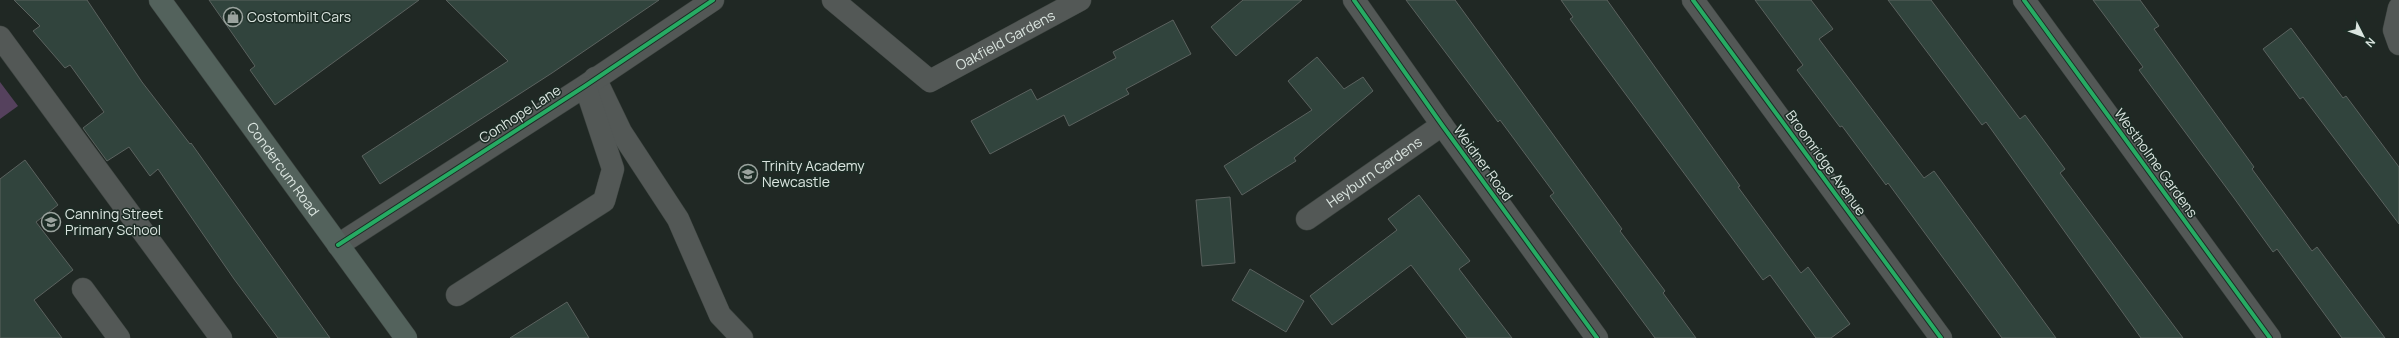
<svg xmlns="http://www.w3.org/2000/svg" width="2399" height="338" font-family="Manrope,sans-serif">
	<rect width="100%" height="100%" fill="#202824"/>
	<!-- green -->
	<path fill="#55415d" d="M0 82 18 106 0 119Z"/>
	<!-- building -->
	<path fill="#31443d" stroke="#5b625f" d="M14 0H87L142 82 190 144 191 143 330 338H278L234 279 158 169 150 176 129 147 107 161 83 128 104 112 70 65 65 68 33 31 40 26Z
		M209 0H419L275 105 250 70 255 66Z
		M446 0H659L552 73 380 184 362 156 508 61Z
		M1243 0H1302L1236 56 1211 27Z
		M1406 0H1455L1622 229 1620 231 1665 291 1663 293 1696 338H1655L1550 196 1554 193 1500 120 1498 122Z
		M1561 0H1607L1740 186 1738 187 1801 273 1808 267 1850 324 1831 338H1816L1770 275 1763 280 1570 19 1573 17Z
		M1755 0H1811L1833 29 1819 39 1924 178 1934 171 2056 338H2002L1888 183 1886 185 1842 126 1840 127 1797 70 1803 65Z
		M1888 0H1931L2020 119 2025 115 2065 169 2060 173 2183 338H2141L1986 122 1982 125Z
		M2093 0H2140L2159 26 2154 29 2254 167 2252 169 2312 251 2317 247 2385 338H2342L2277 249 2273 252 2234 198 2139 70 2143 67Z
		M1173 20 1191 54 1126 89 1129 94 1069 126 1064 115 990 154 971 121 1031 89 1037 100 1116 58 1113 52Z
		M2291 28 2343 98 2346 96 2399 167V224L2303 97 2300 99 2263 49Z
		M1317 57 1344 89 1363 77 1373 91 1294 158 1296 161 1242 195 1224 166 1312 110 1288 81Z
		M25 160 58 205 36 222 73 270 34 300 62 338H0V179Z
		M1419 195 1470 261 1459 269 1512 338H1467L1411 265 1332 325 1310 296 1397 230 1388 219Z
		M1230 197 1235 263 1202 266 1196 200Z
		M1250 269 1304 301 1286 332 1232 300Z
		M567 302 589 338H510Z"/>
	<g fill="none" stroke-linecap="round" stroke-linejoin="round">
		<!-- minor casing -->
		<g stroke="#3c433f" stroke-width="23">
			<g id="minor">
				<path id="s1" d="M833 0 930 81 1080 0"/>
				<path d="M1354 0 1442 125 1597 338"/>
				<path d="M1693 0 1941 338"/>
				<path d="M2024 0 2270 338"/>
				<path d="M2399 8 2394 30 2399 44"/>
				<path d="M0 37 221 338"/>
				<path d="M595 78 621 132 678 219 720 315 742 338"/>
				<path id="s2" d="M1307 219 1442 125"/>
				<path d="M338 245 585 86 713 0"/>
				<path d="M83 289 119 338"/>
				<path d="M457 295 604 201 613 169 586 88"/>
			</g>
		</g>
		<!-- major casing -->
		<g stroke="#3c433f" stroke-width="23">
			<g id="major">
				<path id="s3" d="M160 0 406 338"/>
			</g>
		</g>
		<!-- minor -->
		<use href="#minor" stroke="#535856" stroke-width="22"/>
		<!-- major -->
		<use href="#major" stroke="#53625c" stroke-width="22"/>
		<!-- cycleway casing -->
		<g stroke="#1c2c25" stroke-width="6">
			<path id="cycleway" d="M1354 0 1442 125 1597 338
				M1693 0 1941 338
				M2024 0 2270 338
				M338 245 585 86 713 0"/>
		</g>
		<!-- cycleway -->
		<use href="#cycleway" stroke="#26ab63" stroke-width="4"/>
	</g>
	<!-- icons -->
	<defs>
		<g id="shop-ring" transform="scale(1)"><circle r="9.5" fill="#1c2c25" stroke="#9aa39e" stroke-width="1.5"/><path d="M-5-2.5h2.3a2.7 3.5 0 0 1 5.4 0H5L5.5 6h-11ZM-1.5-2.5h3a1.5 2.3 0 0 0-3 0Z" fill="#9aa39e"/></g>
		<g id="school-ring" transform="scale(1)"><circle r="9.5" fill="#1c2c25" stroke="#9aa39e" stroke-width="1.5"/><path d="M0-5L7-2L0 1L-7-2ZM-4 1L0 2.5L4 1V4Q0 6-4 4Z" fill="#9aa39e"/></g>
	</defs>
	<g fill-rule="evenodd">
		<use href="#shop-ring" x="233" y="17"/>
		<use href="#school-ring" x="748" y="174"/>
		<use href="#school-ring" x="51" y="222"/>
	</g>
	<g text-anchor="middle" stroke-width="3" stroke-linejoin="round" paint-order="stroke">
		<!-- poi labels -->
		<g font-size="14" fill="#dbe5e0" stroke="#1c2c25" text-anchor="start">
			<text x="247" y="22">Costombilt Cars</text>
			<text x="762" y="171">Trinity Academy<tspan x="762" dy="16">Newcastle</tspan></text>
			<text x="65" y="219">Canning Street<tspan x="65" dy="16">Primary School</tspan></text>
		</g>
		<!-- street labels -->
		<g font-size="14" fill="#dbe5e0" stroke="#1c2c25">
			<text dy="5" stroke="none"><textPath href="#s1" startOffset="212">Oakfield Gardens</textPath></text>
			<text transform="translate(520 114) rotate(-33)" y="5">Conhope Lane</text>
			<text transform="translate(1483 163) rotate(54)" y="5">Weidner Road</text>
			<text transform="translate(1826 163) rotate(54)" y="5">Broomridge Avenue</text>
			<text transform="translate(2156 163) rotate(54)" y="5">Westholme Gardens</text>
			<text dy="5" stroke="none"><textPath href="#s3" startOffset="209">Condercum Road</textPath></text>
			<text dy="5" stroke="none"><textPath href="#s2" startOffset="82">Heyburn Gardens</textPath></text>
		</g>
	</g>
	<!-- north arrow -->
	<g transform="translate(2363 36) rotate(132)" stroke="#1c2c25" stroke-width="3" paint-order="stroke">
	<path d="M0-3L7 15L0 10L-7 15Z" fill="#dbe5e0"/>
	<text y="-6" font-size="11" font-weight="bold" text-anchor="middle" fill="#dbe5e0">N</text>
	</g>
</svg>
